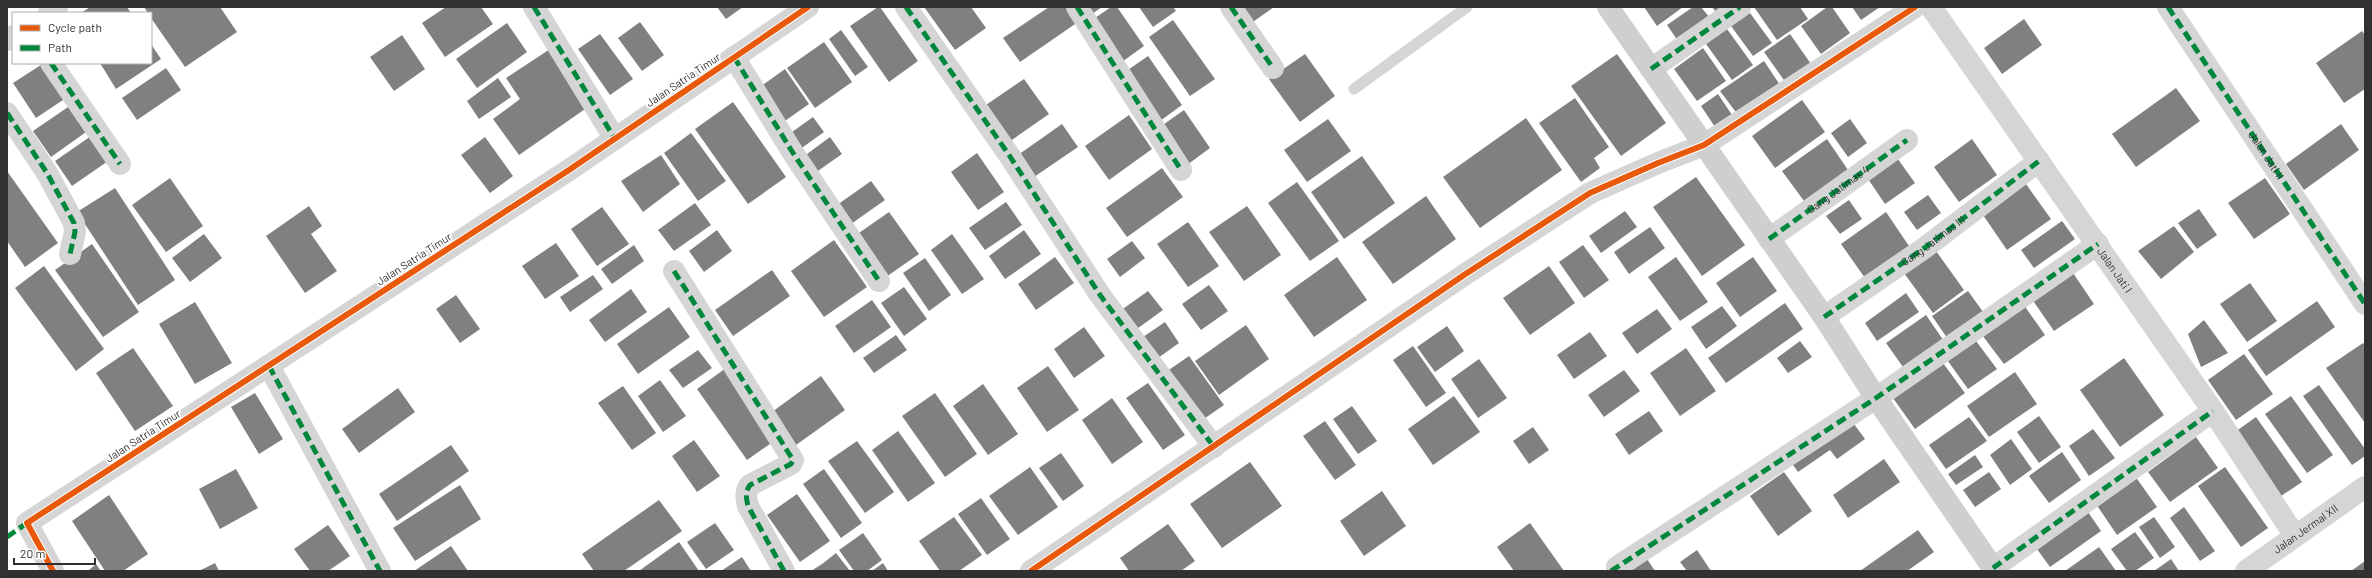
<svg xmlns="http://www.w3.org/2000/svg" width="2372" height="578" font-family="Barlow,sans-serif">
	<rect width="100%" height="100%" fill="#fff"/>
	<!-- building -->
	<path fill="#808080" d="M90 7H127L131 13H81Z
		M144 7H220L237 32 185 67 151 18V13H148Z
		M446 7H481L493 24 445 57 422 23Z
		M717 7H743L726 19Z
		M878 7H880L918 61 889 82 850 26Z
		M924 7H971L986 28 955 50Z
		M1049 7H1067L1078 22 1020 62 1003 38Z
		M1083 7H1102L1089 16Z
		M1111 7H1117L1144 46 1119 64 1089 22Z
		M1139 7H1173L1176 11 1153 27Z
		M1233 7H1274L1247 26Z
		M1644 7H1683L1657 26Z
		M1693 7H1701L1710 18 1678 41 1667 25Z
		M1712 7H1721L1715 11Z
		M1754 7H1800L1808 19 1777 40Z
		M1827 7H1832L1850 33 1821 54 1801 26Z
		M1852 7H1880L1861 20Z
		M1750 13 1772 43 1753 56 1731 26Z
		M2024 19 2042 45 2002 74 1984 48Z
		M1173 20 1215 79 1190 96 1149 37Z
		M640 22 664 55 642 71 618 38Z
		M507 23 527 52 477 88 456 59Z
		M1727 29 1753 65 1732 80 1706 44Z
		M841 30 868 67 855 76 829 39Z
		M2362 31 2365 35V89L2344 103 2316 63Z
		M600 34 633 79 610 95 578 49Z
		M1790 34 1811 64 1786 83 1764 52Z
		M402 35 425 69 394 91 370 57Z
		M824 42 852 82 815 108 787 68Z
		M151 44 161 59 116 89 100 63H151Z
		M1703 48 1726 81 1697 101 1674 69Z
		M550 49 588 107 519 155 493 119 520 99 506 78Z
		M1305 54 1335 96 1300 122 1269 79Z
		M1617 54 1666 123 1621 156 1571 86Z
		M1148 56 1182 105 1160 121 1125 72Z
		M1764 61 1780 85 1738 115 1720 91Z
		M44 63 69 96 36 118 13 83Z
		M166 68 181 90 137 120 122 98Z
		M785 69 809 104 782 123 757 89Z
		M498 78 511 97 479 119 467 101Z
		M1024 79 1049 114 1009 142 983 107Z
		M2176 88 2200 121 2136 167 2112 134Z
		M1718 94 1734 118 1717 130 1701 106Z
		M1575 98 1609 147 1594 158 1600 168 1581 182 1539 123Z
		M1802 100 1825 132 1775 168 1752 136Z
		M733 102 786 177 748 204 695 129Z
		M71 105 89 130 51 157 33 131Z
		M1184 110 1210 148 1187 165 1160 127Z
		M1129 115 1152 149 1109 180 1085 146Z
		M813 117 824 132 796 152 785 137Z
		M1526 118 1562 170 1480 228 1443 177Z
		M1328 119 1351 151 1307 182 1284 150Z
		M1850 119 1867 143 1848 157 1831 133Z
		M1062 124 1078 147 1034 177 1018 155Z
		M2341 124 2359 150 2304 190 2286 164Z
		M691 133 726 181 698 201 664 153Z
		M94 134 111 159 72 186 55 161Z
		M485 137 513 176 490 193 461 155Z
		M830 137 842 154 815 173 803 157Z
		M1827 139 1848 170 1804 201 1782 171Z
		M1972 139 1997 175 1959 202 1934 167Z
		M977 153 1004 192 978 210 951 172Z
		M661 155 680 184 643 212 621 181Z
		M1895 155 1915 183 1885 204 1866 176Z
		M1362 156 1395 203 1344 239 1311 192Z
		M1162 168 1183 197 1127 237 1106 208Z
		M7 171 58 243 25 267 7 241Z
		M1696 177 1745 245 1702 276 1653 207Z
		M170 178 203 226 166 252 132 205Z
		M2265 178 2290 214 2254 239 2228 203Z
		M871 181 885 200 851 224 837 205Z
		M1297 182 1339 241 1310 261 1268 203Z
		M2026 184 2051 219 2007 250 1983 215Z
		M115 188 175 280 138 305 77 212Z
		M1928 195 1941 213 1917 230 1904 212Z
		M1426 196 1456 239 1393 284 1362 242Z
		M1849 200 1862 219 1840 234 1826 216Z
		M1006 202 1022 225 985 250 969 228Z
		M695 203 711 225 674 251 658 230Z
		M309 206 322 226 311 234 337 271 305 293 266 236Z
		M1247 206 1281 255 1244 281 1209 232Z
		M602 207 629 244 597 266 571 229Z
		M2199 209 2217 235 2197 249 2178 223Z
		M1625 211 1637 227 1601 253 1589 236Z
		M889 212 919 254 886 277 856 235Z
		M1886 212 1909 246 1865 278 1841 244Z
		M2062 221 2075 239 2034 268 2021 250Z
		M1188 222 1219 266 1188 287 1157 244Z
		M2174 226 2194 252 2161 279 2138 251Z
		M1650 227 1665 248 1629 274 1614 252Z
		M717 230 732 251 704 272 689 251Z
		M1024 230 1041 254 1005 279 989 256Z
		M204 234 222 258 190 282 172 258Z
		M952 234 984 279 962 294 931 250Z
		M834 240 867 287 824 317 791 271Z
		M1132 241 1145 258 1120 277 1107 259Z
		M556 243 579 276 545 299 522 266Z
		M92 244 139 312 103 337 55 270Z
		M634 245 644 261 612 284 601 269Z
		M1583 245 1609 280 1584 298 1559 262Z
		M1936 251 1964 290 1933 313 1904 273Z
		M1055 257 1074 283 1036 310 1018 284Z
		M1337 257 1367 300 1314 337 1284 295Z
		M1676 257 1708 302 1680 321 1648 277Z
		M1753 257 1777 291 1740 317 1716 283Z
		M925 258 951 295 929 311 903 273Z
		M44 266 104 349 76 371 15 288Z
		M1549 266 1575 303 1530 335 1503 298Z
		M2069 267 2094 304 2054 331 2029 295Z
		M772 270 790 296 733 336 715 310Z
		M593 275 603 289 570 312 560 297Z
		M2250 283 2277 321 2247 342 2220 304Z
		M1209 285 1228 311 1201 330 1182 304Z
		M904 287 927 319 904 336 881 303Z
		M631 289 647 312 605 342 589 320Z
		M1148 291 1163 310 1134 331 1120 311Z
		M1968 291 1986 316 1950 342 1932 316Z
		M1906 293 1919 312 1877 341 1865 323Z
		M456 295 480 329 460 343 436 309Z
		M872 300 891 327 854 353 835 326Z
		M2021 301 2045 335 2004 364 1979 331Z
		M2317 301 2335 327 2266 376 2248 350Z
		M195 302 232 363 195 384 159 324Z
		M1785 303 1803 329 1726 383 1708 358Z
		M1722 306 1737 326 1706 349 1691 327Z
		M669 307 690 337 638 374 617 344Z
		M1657 309 1672 329 1637 354 1622 333Z
		M1926 315 1948 347 1908 374 1886 343Z
		M2204 320 2228 353 2201 367 2188 334Z
		M1165 322 1179 343 1158 358 1143 337Z
		M1246 325 1269 359 1219 395 1195 361Z
		M1447 326 1464 351 1435 372 1417 347Z
		M1084 327 1105 356 1074 378 1054 349Z
		M1590 332 1607 356 1574 379 1557 355Z
		M896 335 907 350 874 373 863 358Z
		M1973 337 1997 369 1968 389 1945 357Z
		M1800 341 1812 357 1788 373 1777 358Z
		M2363 343 2365 346V423L2326 368Z
		M1413 346 1446 393 1426 407 1393 360Z
		M133 348 173 406 135 431 96 373Z
		M1686 348 1716 391 1680 416 1650 373Z
		M698 350 712 368 683 388 669 370Z
		M2244 354 2273 394 2236 420 2208 380Z
		M1189 356 1224 405 1198 423 1163 374Z
		M2124 358 2164 415 2120 447 2080 390Z
		M1479 359 1507 398 1478 418 1451 379Z
		M1943 363 1965 393 1915 429 1893 398Z
		M1048 366 1079 410 1047 432 1017 388Z
		M726 368 777 439 747 460 697 389Z
		M1624 370 1640 391 1604 417 1588 395Z
		M2015 372 2037 404 1989 437 1967 406Z
		M821 376 845 410 796 445 772 412Z
		M660 380 686 416 663 432 638 396Z
		M1148 383 1185 435 1163 450 1126 398Z
		M983 384 1018 434 988 455 953 406Z
		M2319 385 2365 449V456L2352 465 2303 396Z
		M623 386 656 433 632 450 598 403Z
		M398 388 415 412 359 453 342 429Z
		M255 393 283 439 259 454 231 407Z
		M935 393 977 454 945 477 902 416Z
		M1454 396 1480 432 1433 465 1408 429Z
		M2291 396 2333 455 2307 473 2265 414Z
		M1112 398 1143 442 1112 464 1082 420Z
		M1352 406 1377 441 1358 454 1333 419Z
		M1649 411 1663 431 1629 455 1615 434Z
		M2039 416 2061 447 2039 463 2017 432Z
		M1969 417 1987 441 1946 469 1929 445Z
		M2256 417 2302 482 2281 496 2235 432Z
		M1851 420 1865 439 1837 459 1830 450 1798 472 1791 462Z
		M1325 421 1356 465 1335 480 1303 436Z
		M1533 427 1549 450 1529 464 1513 441Z
		M2093 429 2115 458 2089 476 2069 446Z
		M898 431 935 483 908 502 872 450Z
		M2196 437 2218 468 2170 502 2148 472Z
		M2011 439 2032 469 2010 485 1990 455Z
		M694 440 720 476 697 492 672 456Z
		M857 441 894 492 865 513 828 461Z
		M451 445 469 471 397 521 379 494Z
		M2062 452 2081 480 2049 503 2029 476Z
		M1061 453 1084 486 1063 501 1039 468Z
		M1975 455 1983 467 1956 485 1948 474Z
		M1884 459 1900 482 1848 518 1833 495Z
		M1250 462 1282 506 1222 548 1190 504Z
		M1030 467 1058 507 1018 535 989 496Z
		M2225 467 2268 528 2241 547 2198 486Z
		M236 469 258 508 220 529 199 489Z
		M824 469 862 523 841 538 803 484Z
		M1784 472 1812 511 1778 536 1750 496Z
		M1989 472 2001 489 1975 507 1963 490Z
		M2135 476 2157 507 2117 535 2096 504Z
		M460 485 481 519 415 561 393 528Z
		M1382 491 1406 526 1364 556 1340 521Z
		M797 494 830 541 800 562 767 515Z
		M109 495 148 554 123 571H105L72 521Z
		M981 498 1010 539 987 555 958 514Z
		M659 500 682 531 624 571H594L582 554Z
		M2184 507 2215 551 2200 561 2170 518Z
		M2086 509 2101 531 2050 567 2034 545Z
		M954 517 982 555 959 571H940L919 541Z
		M2154 517 2175 547 2160 558 2139 527Z
		M715 523 734 550 706 569 687 542Z
		M1530 523 1564 571H1514L1497 547Z
		M1168 524 1195 561 1181 571H1129L1120 558Z
		M328 525 350 556 328 571H310L294 549Z
		M1918 530 1934 552 1907 571H1860Z
		M2135 532 2154 558 2135 571H2127L2111 549Z
		M863 533 882 560 867 571H854L839 550Z
		M679 542 699 571H639Z
		M451 546 468 571H414Z
		M2099 547 2116 571H2065Z
		M1697 550 1711 571H1687L1680 562Z
		M836 553 850 571H811L822 564Z
		M1645 556 1655 571H1624Z
		M742 557 751 571H721Z
		M2171 559 2179 571H2154Z
		M2365 561V571H2351Z
		M215 563 219 571H199Z
		M883 563 888 571H872Z
		M96 564 101 571H88Z"/>
	<g fill="none" stroke-linecap="round" stroke-linejoin="round">
		<!-- lane -->
		<path stroke="#d5d5d5" stroke-width="11" d="M1354 89 1467 7"/>
		<!-- street -->
		<g stroke="#d5d5d5" stroke-width="22">
			<path d="M534 7 615 139"/>
			<path d="M906 7 1009 155 1100 295 1214 447"/>
			<path d="M1077 7 1181 170"/>
			<path d="M1231 7 1273 68"/>
			<path id="s1" d="M1931 7 2213 411 2295 536"/>
			<path d="M2168 7 2365 304"/>
			<path d="M49 13 57 7"/>
			<path d="M7 40 13 36"/>
			<path d="M734 57 793 153 879 281"/>
			<path d="M51 63 120 164"/>
			<path d="M1651 69 1740 7"/>
			<path d="M7 113 47 173 74 223 75 232 70 254"/>
			<path d="M1769 239 1907 140"/>
			<path d="M674 271 793 460 791 464 750 485C745 492 746 498 748 506L784 571"/>
			<path id="s2" d="M1824 317 1923 249 2039 161"/>
			<path d="M269 366 380 571"/>
			<path d="M1617 567 1876 398 2098 244"/>
			<path d="M1993 568 2213 411"/>
			<path d="M53 571 27 523 569 170 808 7"/>
			<path d="M1031 571 1464 275 1590 193 1658 163 1704 145 1915 7"/>
			<path id="s3" d="M2246 571 2365 487"/>
		</g>
		<!-- secondary -->
		<path stroke="#cfcfcf" stroke-width="22" d="M1608 7 1824 317 1876 398 1995 571"/>
		<!-- quiet -->
		<g stroke="#00873e" stroke-width="5" stroke-dasharray="10 5" stroke-linecap="butt">
			<path d="M534 7 615 139"/>
			<path d="M906 7 1009 155 1100 295 1214 447"/>
			<path d="M1077 7 1181 170"/>
			<path d="M1231 7 1273 68"/>
			<path id="s4" d="M2168 7 2365 304"/>
			<path d="M734 57 793 153 879 281"/>
			<path d="M51 63 120 164"/>
			<path d="M1651 69 1740 7"/>
			<path d="M7 113 47 173 74 223 75 232 70 254"/>
			<path id="s5" d="M1769 239 1907 140"/>
			<path d="M674 271 793 460 791 464 750 485C745 492 746 498 748 506L784 571"/>
			<path d="M1824 317 1923 249 2039 161"/>
			<path d="M269 366 380 571"/>
			<path d="M7 537 27 523 28 525"/>
			<path d="M1993 568 2213 411"/>
			<path d="M1611 571 1876 398 2098 244"/>
		</g>
		<!-- cycleway casing -->
		<g stroke="#fff" stroke-width="8">
			<path id="cycleway" d="M53 571 27 523 569 170 808 7
				M1031 571 1464 275 1590 193 1658 163 1704 145 1915 7"/>
		</g>
		<!-- cycleway -->
		<use href="#cycleway" stroke="#e8590c" stroke-width="6"/>
	</g>
	<g text-anchor="middle" stroke-width="4" stroke-linejoin="round" paint-order="stroke">
		<!-- street labels -->
		<g font-size="11" fill="#313131" stroke="#fff">
			<text transform="translate(683 80) rotate(-34)" y="4">Jalan Satria Timur</text>
			<text dy="4" stroke="none"><textPath href="#s4" startOffset="178">Jalan Jati II</textPath></text>
			<text dy="4" stroke="none"><textPath href="#s5" startOffset="85">Gang Jatimas 4</textPath></text>
			<text dy="4" stroke="none"><textPath href="#s2" startOffset="133">Gang Jatimas III</textPath></text>
			<text transform="translate(414 259) rotate(-33)" y="4">Jalan Satria Timur</text>
			<text dy="4" stroke="none"><textPath href="#s1" startOffset="321">Jalan Jati I</textPath></text>
			<text transform="translate(143 436) rotate(-33)" y="4">Jalan Satria Timur</text>
			<text dy="4" stroke="none"><textPath href="#s3" startOffset="73">Jalan Jermal XII</textPath></text>
		</g>
	</g>
	<!-- border -->
	<rect width="2372" height="578" fill="none" stroke="#313131" stroke-width="16"/>
	<!-- legend -->
	<rect x="12" y="12" width="140" height="52" fill="#ffffff" stroke="#adadad"/>
	<rect x="20" y="25" width="20" height="6" fill="#e8590c" stroke="#adadad"/>
	<text x="48" y="32" font-size="12" fill="#313131">Cycle path</text>
	<rect x="20" y="45" width="20" height="6" fill="#00873e" stroke="#adadad"/>
	<text x="48" y="52" font-size="12" fill="#313131">Path</text>
	<!-- scale -->
	<path d="M14 558v6h81v-6" fill="none" stroke="#313131" stroke-width="2"/>
	<text x="20" y="558" font-size="12" fill="#313131" stroke="#ffffff" stroke-width="3" paint-order="stroke">20 m</text>
</svg>
